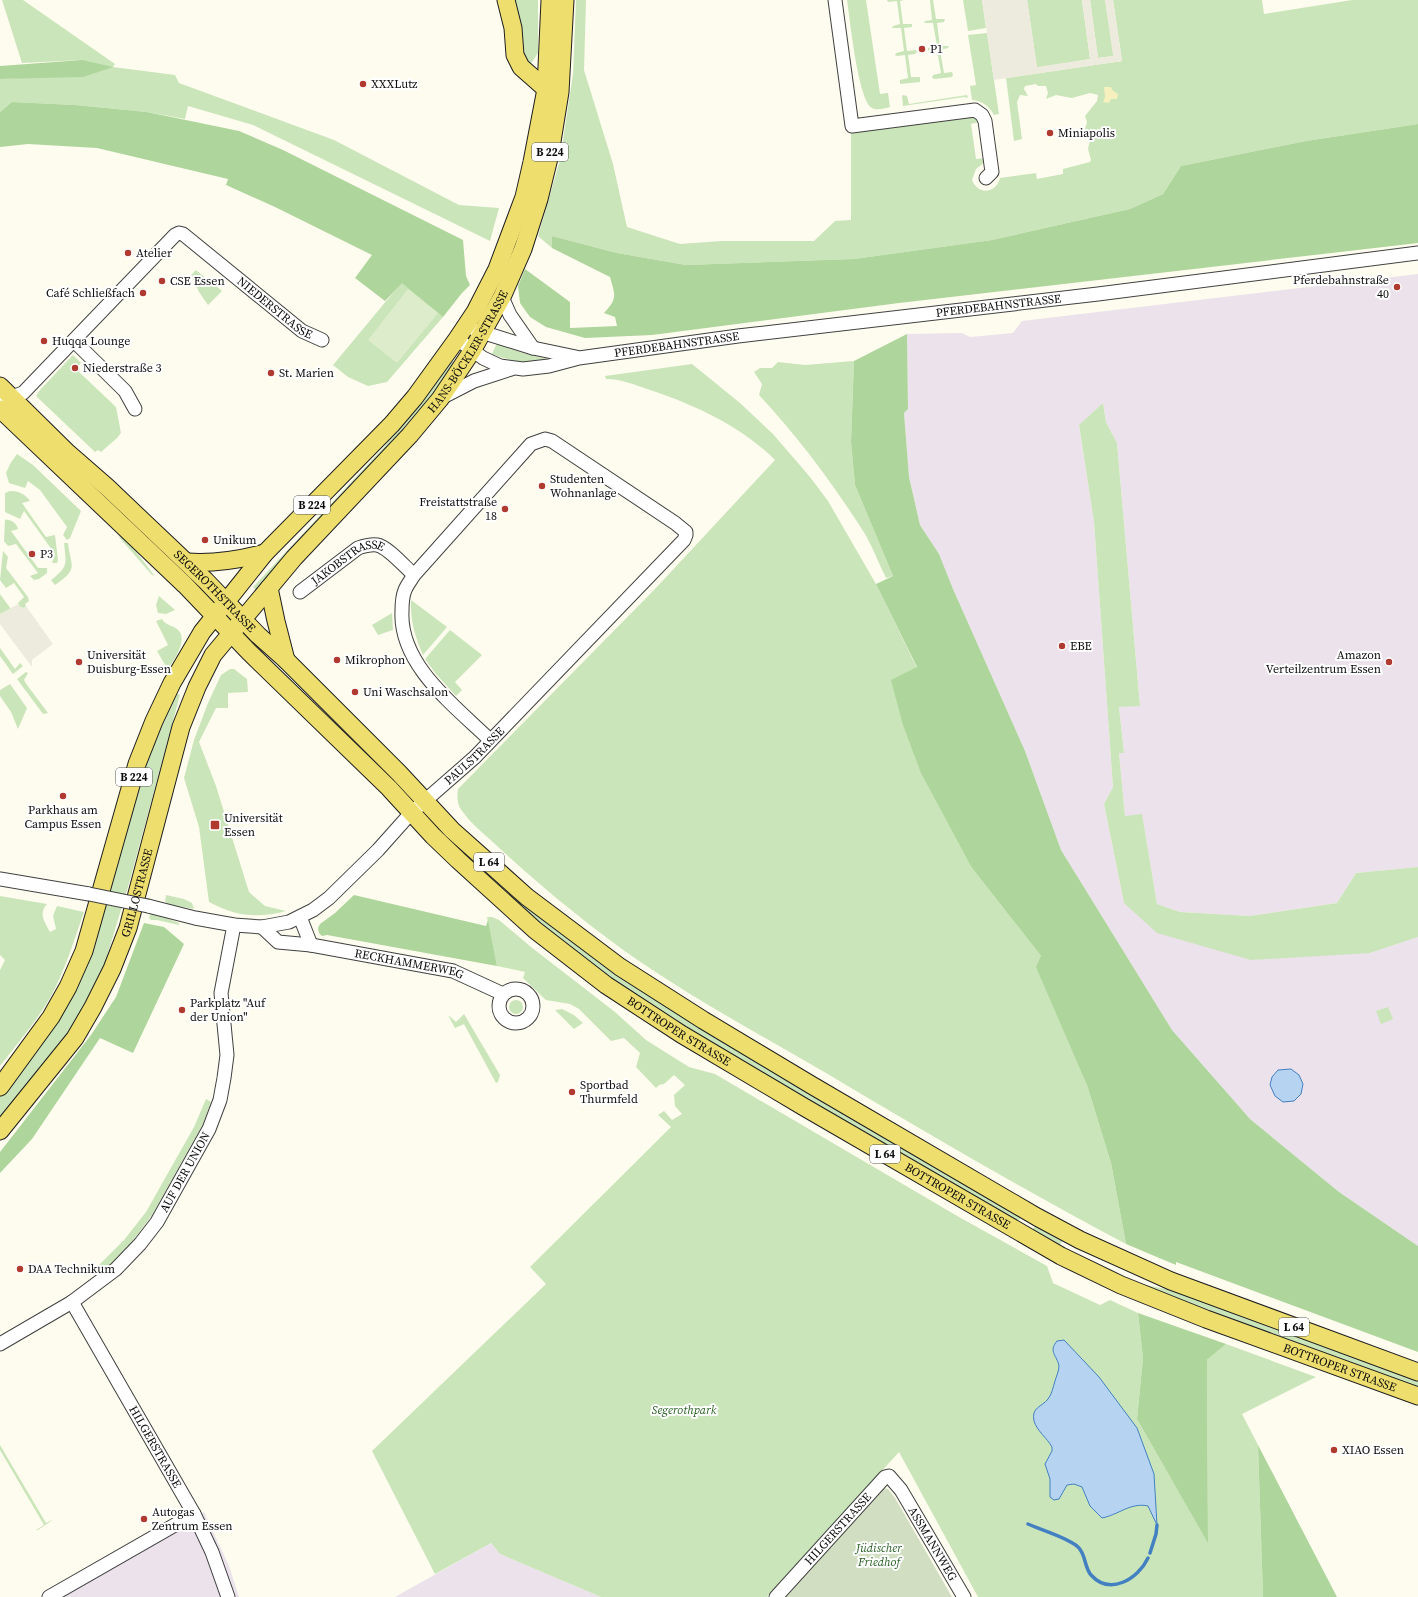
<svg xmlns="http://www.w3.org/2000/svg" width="1418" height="1597" font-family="'Source Serif 4',serif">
	<rect width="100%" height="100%" fill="#fefcee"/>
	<!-- industrial -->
	<path fill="#ebe2eb" d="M1418 274V867L1356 873 1337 903 1250 916 1180 912 1157 904 1142 815 1125 816 1119 753 1124 752 1119 707 1140 705 1117 443 1106 422 1103 403 1079 426 1094 522 1113 787 1104 804 1124 903 1370 953 1418 937V1246L1339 1192 1250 1119 1172 1030 1061 850 1025 751 953 589 939 554 920 525 909 477 904 413 908 409 907 334 962 333 970 337 1013 333 1022 321Z
		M204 1512 229 1566 239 1597H53Z
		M491 1543 500 1554 601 1597H395Z"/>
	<!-- green -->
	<path fill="#cbe5ba" d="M2 0H23L115 64 113 67 175 75 179 83 334 140 459 205 499 208 490 241 253 125 188 106 185 119 147 112 75 105 12 102 0 112V79H11L82 60 22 63Z
		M513 0H538V53L530 65 523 57Z
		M576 0H586L584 70 613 164 627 227 680 244 721 241H814L835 221 851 220V131L974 115 980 122 971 124 976 159 985 158V162L976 169 972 180C978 195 996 194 1000 178L1036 173 1037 179 1063 174V169L1090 162 1091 160 1088 149 1090 140 1085 129 1087 122 1085 116 1097 101 1098 95 1090 93 1072 98 1056 95 1046 99 1048 93 1046 86H1038L1036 84 1025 86 1024 89 1028 96 1020 95 1017 102 1022 139 1014 141 1006 78 1122 61 1113 0H1262L1264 14 1352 0H1418V124L1306 141 1181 166 1163 194 1130 209 992 240 854 259 686 265 617 253 552 236V248L538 236 560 160 573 74Z
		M847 0H866L880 94 888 93 890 107C885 108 877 111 872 108 858 100 850 19 847 0Z
		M887 0H904L900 1 903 24H912V27L904 28 907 51 916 50 917 52 915 54 908 55 911 77H920V82L900 84V80L908 78 905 55 897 56 895 55 896 53 904 51 901 28H892L893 26 900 24 897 1 888 2Z
		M930 0H933L936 19H945L944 22 937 23 940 46H949L948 48 940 50 944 73 952 72 953 75 952 77 935 79 932 78 933 75 941 73 937 50 929 51 928 50V48L937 46 933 23H924L925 21 932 20Z
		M963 0H982L986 28 968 31Z
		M1027 0H1082L1090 59 1037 68Z
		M1090 0H1105L1114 56 1098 58Z
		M987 33 999 114 994 115C989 106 982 101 972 100L970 86 976 85 968 35Z
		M903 95 907 96 909 104 967 95 968 98 964 97 903 106 902 96Z
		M196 270 222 291 208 305 199 292 191 275Z
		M402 282 443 317 387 382 368 386 348 377 333 365Z
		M497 343 523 353 547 359 548 361C528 365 510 361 492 354Z
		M73 355 81 363 78 366 80 369 78 371 116 407 121 433 117 438 101 452 98 450 95 452 36 396 40 390Z
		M450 361 455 363 432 395 400 432 256 590 253 587 384 447Z
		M854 361 851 442 855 485 893 576 886 578C879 564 873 548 865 534 834 485 799 438 759 395L762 384 754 372 760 368H772L778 362 805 365Z
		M692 364 740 403 773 434 810 477 828 501 876 584 917 668 972 868 1041 956 1087 1085 1111 1163 1126 1244C1024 1190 925 1132 826 1073 764 1037 701 1003 642 963 591 928 540 886 495 844 483 833 469 822 460 808 457 802 457 796 458 789L654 590 775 460C741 426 695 405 650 390 635 385 622 379 606 379L605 376Z
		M1103 403 1106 422 1117 443 1140 706 1119 707 1124 753H1119L1125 816 1142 814 1157 904 1180 912 1250 916 1337 903 1356 873 1418 867V937L1370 953 1251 960 1157 933 1124 903 1104 804 1113 787 1094 522 1079 425Z
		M17 454 33 465 81 511 70 538 67 540 63 535 67 527 40 490 28 481 25 488 9 483 6 473 10 464Z
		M10 491C19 491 25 494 30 501L22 503 46 537 55 535 58 560 57 563H52L55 554 24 511 20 519 5 512V493Z
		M5 520C11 519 17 524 18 529L11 531 38 568H47V573L39 579 34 580 30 576 38 573 16 544 8 546 4 541Z
		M118 536 127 540 154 575H152Z
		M64 543H68C71 568 79 568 55 585L51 580C69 566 66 564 64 543Z
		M3 551 8 557 6 568 28 597 29 601 25 604 26 606 24 608 20 607 18 603 24 597 14 583 6 588 0 580Z
		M0 594 11 609 0 614Z
		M159 596 175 610 166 614 158 613 156 605Z
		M411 600 447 627 423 655C415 637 410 620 411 600Z
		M392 613 393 630 378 635 372 625Z
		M162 619C165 625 172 625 177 629 190 639 173 660 168 670L157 651 168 645 156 621Z
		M450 630 482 655 455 682 462 690 456 696 436 674 425 659Z
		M0 648 15 669 20 663 23 666 13 674 0 656Z
		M230 669H234L247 679 248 692 228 693V708H216L199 742 216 786 249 892 265 906 286 911C257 919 235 916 209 902L199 827 184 778 194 740 208 703 221 675Z
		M26 672 28 673 24 680 27 685 48 713 43 714 17 679Z
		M10 684 27 708 18 729 11 712 0 696V690Z
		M175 693 180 695 130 880 104 966 81 1012 58 1050 0 1120V1095L44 1041 131 810 152 745Z
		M445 834 509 893 605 965 1022 1216 1017 1223 814 1105 642 1000 593 966 506 897 442 837Z
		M166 895 184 899 192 903 194 909 167 904 165 901Z
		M0 896 47 904C38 914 45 922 50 932L56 929 53 916 57 906 84 912C74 940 65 971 50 998 36 1022 17 1044 0 1066V970L5 960 0 955Z
		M151 912 179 923V925L157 920H151L149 918Z
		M487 917H492L499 920 531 947 615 1012 646 1040 689 1067 715 1074 959 1217 1047 1266 1053 1283 1100 1305 1110 1300 1138 1313 1143 1358 1137 1419 1208 1542 1207 1360 1226 1344 1316 1377 1242 1414 1258 1445 1263 1597H978L899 1452 767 1597H601L500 1554 491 1543 435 1574 372 1451 546 1284 530 1267 671 1127 658 1115 664 1111 672 1120 682 1114 675 1106 674 1095 685 1085 674 1075 664 1084 659 1085 656 1088 636 1067 640 1053 624 1038 611 1041 579 1009 570 1004 546 1000 523 978 525 972 497 966Z
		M509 1007a7 7 0 1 1 14 0a7 7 0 1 1-14 0Z
		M1388 1007 1393 1019 1381 1024 1376 1011Z
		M562 1009 574 1015 583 1023 574 1029 555 1010Z
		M464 1014 500 1075 498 1082 496 1083 464 1024 455 1028 448 1015 456 1022Z
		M206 1099 211 1102 202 1126 152 1215 131 1243 105 1270 93 1275 91 1273 124 1240 146 1212 194 1127Z
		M1036 1224 1064 1239 1059 1246 1032 1231Z
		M1137 1283 1184 1293 1418 1379V1389L1186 1304Z
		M0 1445 46 1523 54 1519 38 1530H36L44 1525 0 1450Z"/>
	<!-- forest -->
	<path fill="#aed59b" d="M82 60 113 67 83 77 0 79V66Z
		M12 102 75 105 147 112 239 131 283 150 463 240 466 276 470 285 462 293 443 317 402 283 385 301 355 278 372 255 275 207 226 185 228 179 97 148 28 144 0 147V112Z
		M1418 124V243L899 303 652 335 585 338 546 327 530 317 520 303 518 286 525 269 570 302V328L617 326 615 317 604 313C618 298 615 295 610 277L552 248V236L617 253 686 265 854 259 992 240 1130 209 1163 194 1181 166 1306 141Z
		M907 334 908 409 904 413 909 477 920 525 939 554 953 589 1025 751 1061 850 1172 1030 1250 1119 1339 1192 1418 1246V1352L1176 1262V1265L1126 1244 1111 1163 1087 1085 1036 967 1041 956 972 868 921 773 903 725 891 680 917 667 876 584 893 576 855 485 851 442 854 361Z
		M354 895 486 926 488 920 497 966 327 935 322 936 319 933 318 928 320 924 335 913Z
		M144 923 164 927 184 944 133 1053 100 1038 32 1139 0 1173V1152L91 1035 116 997Z
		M1138 1313 1226 1344 1207 1360 1208 1543 1137 1419 1143 1358Z
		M1258 1445 1337 1597H1263Z"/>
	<!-- sand -->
	<path fill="#f6f0be" d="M1104 87H1111L1112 90 1118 94 1117 99H1111L1109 103 1103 102 1105 97Z"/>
	<!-- cemetery -->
	<path fill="#d1dec1" d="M883 1488 888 1489 895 1498 952 1597H784Z"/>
	<!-- pitch -->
	<path fill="#ddedcb" d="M408 289 438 313 397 363 368 340Z"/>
	<!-- plaza -->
	<path fill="#edebdd" d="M982 0H1027L1037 67 1090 59 1082 0H1090L1098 58 1113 56 1105 0H1113L1122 61 994 80Z
		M18 604 20 607 24 608 26 606 53 644 32 660V667L0 624V614Z"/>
	<!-- water -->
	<path fill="#b6d4f1" stroke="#4380c2" d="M1291 1069 1299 1075 1303 1084 1301 1094 1294 1101 1283 1102 1275 1096 1270 1085 1272 1077 1278 1070Z
		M1064 1340 1099 1377 1137 1428 1154 1474 1157 1525 1148 1506C1131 1502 1118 1515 1102 1518L1090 1506 1082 1487 1074 1484 1067 1485 1059 1499 1054 1500 1050 1497V1479L1045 1464 1052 1451V1447C1047 1438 1037 1431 1034 1421 1031 1407 1042 1407 1048 1399 1052 1394 1053 1387 1055 1381 1056 1377 1059 1371 1059 1366 1057 1355 1048 1352 1057 1341Z"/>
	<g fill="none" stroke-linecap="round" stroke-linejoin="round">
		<!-- stream -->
		<path stroke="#4380c2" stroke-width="3.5" d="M1028 1524C1041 1530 1069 1538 1078 1547 1086 1554 1084 1567 1091 1575 1110 1596 1138 1579 1148 1558
			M1150 1553 1156 1534 1157 1525"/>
		<!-- minor casing -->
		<g stroke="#404040" stroke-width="15">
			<g id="minor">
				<path d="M835 0 852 126 975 110 982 115 985 121 992 172 986 178"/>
				<path d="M502 297 510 315 533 348"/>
				<path d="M475 330 533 348 576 357"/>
				<path id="s1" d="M457 339 483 358 500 366 523 369 549 366 579 358 738 336 1098 294 1418 253"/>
				<path d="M74 341 125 391 135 409"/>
				<path d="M441 398 474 381 511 369"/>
				<path id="s2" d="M0 399H6L23 393 175 235 179 233 183 234 302 331 322 340"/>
				<path id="s3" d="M300 592 358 548C364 546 370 544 377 545 388 547 405 567 414 575"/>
				<path d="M0 879 89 894"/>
				<path id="s4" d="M148 906 195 918 234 925 262 927 289 922 313 910 329 898 378 850 411 813 475 757 684 540 686 535V532L675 523 552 441 545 439 531 444 414 575C411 580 407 585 405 590 402 597 402 604 402 611 399 665 455 706 490 740"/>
				<path d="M300 917 311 945"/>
				<path id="s5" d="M262 927 278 942 311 945 453 971 503 994"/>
				<circle cx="516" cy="1006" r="17"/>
				<path id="s6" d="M72 1302 194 1514 212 1552 228 1597"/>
				<path id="s7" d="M0 1344 72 1302 116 1269 140 1244 157 1222 209 1129 220 1100 224 1078 227 1055 221 993 234 925"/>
				<path d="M49 1597 194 1514"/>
				<path id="s8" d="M776 1597 885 1477 889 1476 901 1490 964 1597"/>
			</g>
		</g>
		<!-- major casing -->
		<g stroke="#1e1e1e" stroke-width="19">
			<g id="major">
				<path d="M506 0 513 28 515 55 521 67 546 89"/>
				<path id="s9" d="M0 386 68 453 107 487 206 581 258 635 286 660 399 773 452 830 527 897 620 967 703 1020 813 1086 1037 1217 1080 1240 1171 1281 1418 1372"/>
				<path id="s10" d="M0 409 185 585 249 652 389 788 433 836 458 860 535 930 606 985 681 1034 804 1107 1061 1256 1121 1285 1206 1319 1418 1396"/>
				<path d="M187 562C215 564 239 560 265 553"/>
				<path d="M269 588 276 621 286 660"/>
				<path d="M0 1087 51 1017 68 987 84 951 137 764 154 721 172 683 202 632 265 553 392 424 415 397 457 339 475 312 497 269 524 197 532 162 546 89 550 0"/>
				<path id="s11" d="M0 1131 75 1038 93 1007 112 969 128 928 181 727 197 687 213 655 294 558 410 435 440 399 472 351 502 297 523 249 539 199 550 154 560 92 565 0"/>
			</g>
		</g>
		<!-- minor -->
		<use href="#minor" stroke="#fff" stroke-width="13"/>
		<!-- major -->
		<use href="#major" stroke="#eede6e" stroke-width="17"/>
		<!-- minor-bridge casing -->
		<g stroke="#404040" stroke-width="15" stroke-linecap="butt">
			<path id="minor-bridge" d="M89 894 148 906"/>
		</g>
		<!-- minor-bridge -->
		<use href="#minor-bridge" stroke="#fff" stroke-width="13"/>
	</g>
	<!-- markers -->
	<g fill="#b13a30" stroke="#fff" stroke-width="1.5">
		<circle cx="922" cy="49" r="4"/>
		<circle cx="363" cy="84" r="4"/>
		<circle cx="1050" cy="133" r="4"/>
		<circle cx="128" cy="253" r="4"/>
		<circle cx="162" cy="281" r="4"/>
		<circle cx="1397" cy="287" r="4"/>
		<circle cx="143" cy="293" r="4"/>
		<circle cx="44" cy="341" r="4"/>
		<circle cx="75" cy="368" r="4"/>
		<circle cx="271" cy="373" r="4"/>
		<circle cx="542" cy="486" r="4"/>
		<circle cx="505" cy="509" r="4"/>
		<circle cx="205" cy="540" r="4"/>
		<circle cx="32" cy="554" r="4"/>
		<circle cx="1062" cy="646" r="4"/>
		<circle cx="337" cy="660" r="4"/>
		<circle cx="79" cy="662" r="4"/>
		<circle cx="1389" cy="662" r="4"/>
		<circle cx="355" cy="692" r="4"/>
		<circle cx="63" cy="796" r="4"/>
		<rect x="210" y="820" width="10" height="10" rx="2"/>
		<circle cx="182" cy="1010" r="4"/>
		<circle cx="572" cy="1092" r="4"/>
		<circle cx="20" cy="1269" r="4"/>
		<circle cx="1334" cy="1450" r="4"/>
		<circle cx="144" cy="1519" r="4"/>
	</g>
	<g text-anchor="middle" stroke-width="4" stroke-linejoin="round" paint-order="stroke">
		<!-- shield labels -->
		<g fill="#fff" stroke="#565656" stroke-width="1">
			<rect x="532" y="143" width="36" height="18" rx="3"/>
			<rect x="294" y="496" width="36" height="18" rx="3"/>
			<rect x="116" y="768" width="36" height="18" rx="3"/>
			<rect x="474" y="853" width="30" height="18" rx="3"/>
			<rect x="870" y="1145" width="30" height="18" rx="3"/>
			<rect x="1279" y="1318" width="30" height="18" rx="3"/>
		</g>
		<g font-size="11" font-weight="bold" fill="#0d0d0d">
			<text x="550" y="156">B 224</text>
			<text x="312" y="509">B 224</text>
			<text x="134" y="781">B 224</text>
			<text x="489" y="866">L 64</text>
			<text x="885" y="1158">L 64</text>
			<text x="1294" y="1331">L 64</text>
		</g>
		<!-- poi labels -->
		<g font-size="12" fill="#0d0d0d" stroke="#fff" text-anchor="start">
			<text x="930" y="53">P1</text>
			<text x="371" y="88">XXXLutz</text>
			<text x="1058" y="137">Miniapolis</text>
			<text x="136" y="257">Atelier</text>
			<text x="1389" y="284" text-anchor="end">Pferdebahnstraße<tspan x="1389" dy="14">40</tspan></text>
			<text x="170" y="285">CSE Essen</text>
			<text x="135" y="297" text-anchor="end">Café Schließfach</text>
			<text x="52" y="345">Huqqa Lounge</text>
			<text x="83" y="372">Niederstraße 3</text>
			<text x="279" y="377">St. Marien</text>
			<text x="550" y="483">Studenten<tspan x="550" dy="14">Wohnanlage</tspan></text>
			<text x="497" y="506" text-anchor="end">Freistattstraße<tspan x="497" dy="14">18</tspan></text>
			<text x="213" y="544">Unikum</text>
			<text x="40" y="558">P3</text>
			<text x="1070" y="650">EBE</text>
			<text x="87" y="659">Universität<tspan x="87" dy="14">Duisburg-Essen</tspan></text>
			<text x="1381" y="659" text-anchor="end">Amazon<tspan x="1381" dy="14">Verteilzentrum Essen</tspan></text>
			<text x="345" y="664">Mikrophon</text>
			<text x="363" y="696">Uni Waschsalon</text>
			<text x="63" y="814" text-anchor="middle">Parkhaus am<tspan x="63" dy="14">Campus Essen</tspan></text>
			<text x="224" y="822">Universität<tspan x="224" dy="14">Essen</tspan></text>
			<text x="190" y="1007">Parkplatz "Auf<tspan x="190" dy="14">der Union"</tspan></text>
			<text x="580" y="1089">Sportbad<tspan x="580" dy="14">Thurmfeld</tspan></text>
			<text x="28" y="1273">DAA Technikum</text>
			<text x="1342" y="1454">XIAO Essen</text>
			<text x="152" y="1516">Autogas<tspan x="152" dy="14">Zentrum Essen</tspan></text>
		</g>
		<!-- street labels -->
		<g font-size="12" fill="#0d0d0d" stroke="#fff">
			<text dy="4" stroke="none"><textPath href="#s1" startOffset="554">PFERDEBAHNSTRASSE</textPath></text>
			<text dy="4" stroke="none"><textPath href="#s2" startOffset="370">NIEDERSTRASSE</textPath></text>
			<text dy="4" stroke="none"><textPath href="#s1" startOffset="230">PFERDEBAHNSTRASSE</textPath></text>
			<text dy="4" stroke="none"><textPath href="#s11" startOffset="926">HANS-BÖCKLER-STRASSE</textPath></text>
			<text dy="4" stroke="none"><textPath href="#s3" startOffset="58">JAKOBSTRASSE</textPath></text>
			<text dy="4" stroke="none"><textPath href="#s9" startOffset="297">SEGEROTHSTRASSE</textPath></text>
			<text dy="4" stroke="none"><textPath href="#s4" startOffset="394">PAULSTRASSE</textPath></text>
			<text dy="4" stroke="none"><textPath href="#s11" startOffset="278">GRILLOSTRASSE</textPath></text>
			<text dy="4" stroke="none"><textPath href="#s5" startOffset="155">RECKHAMMERWEG</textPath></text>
			<text dy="4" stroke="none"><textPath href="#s10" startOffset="923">BOTTROPER STRASSE</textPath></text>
			<text dy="4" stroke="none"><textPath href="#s7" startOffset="258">AUF DER UNION</textPath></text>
			<text dy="4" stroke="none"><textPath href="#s10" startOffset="1247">BOTTROPER STRASSE</textPath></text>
			<text dy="4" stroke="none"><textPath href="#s10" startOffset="1667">BOTTROPER STRASSE</textPath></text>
			<text dy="4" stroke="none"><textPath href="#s6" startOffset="167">HILGERSTRASSE</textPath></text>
			<text dy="4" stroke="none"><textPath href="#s8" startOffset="92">HILGERSTRASSE</textPath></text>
			<text dy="4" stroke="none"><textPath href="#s8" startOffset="247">ASSMANNWEG</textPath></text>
		</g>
		<!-- park labels -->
		<g font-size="12" font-style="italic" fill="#275f22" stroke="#fff">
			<text x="684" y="1414">Segerothpark</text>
			<text x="879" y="1552">Jüdischer<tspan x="879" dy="14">Friedhof</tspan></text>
		</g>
	</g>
</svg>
